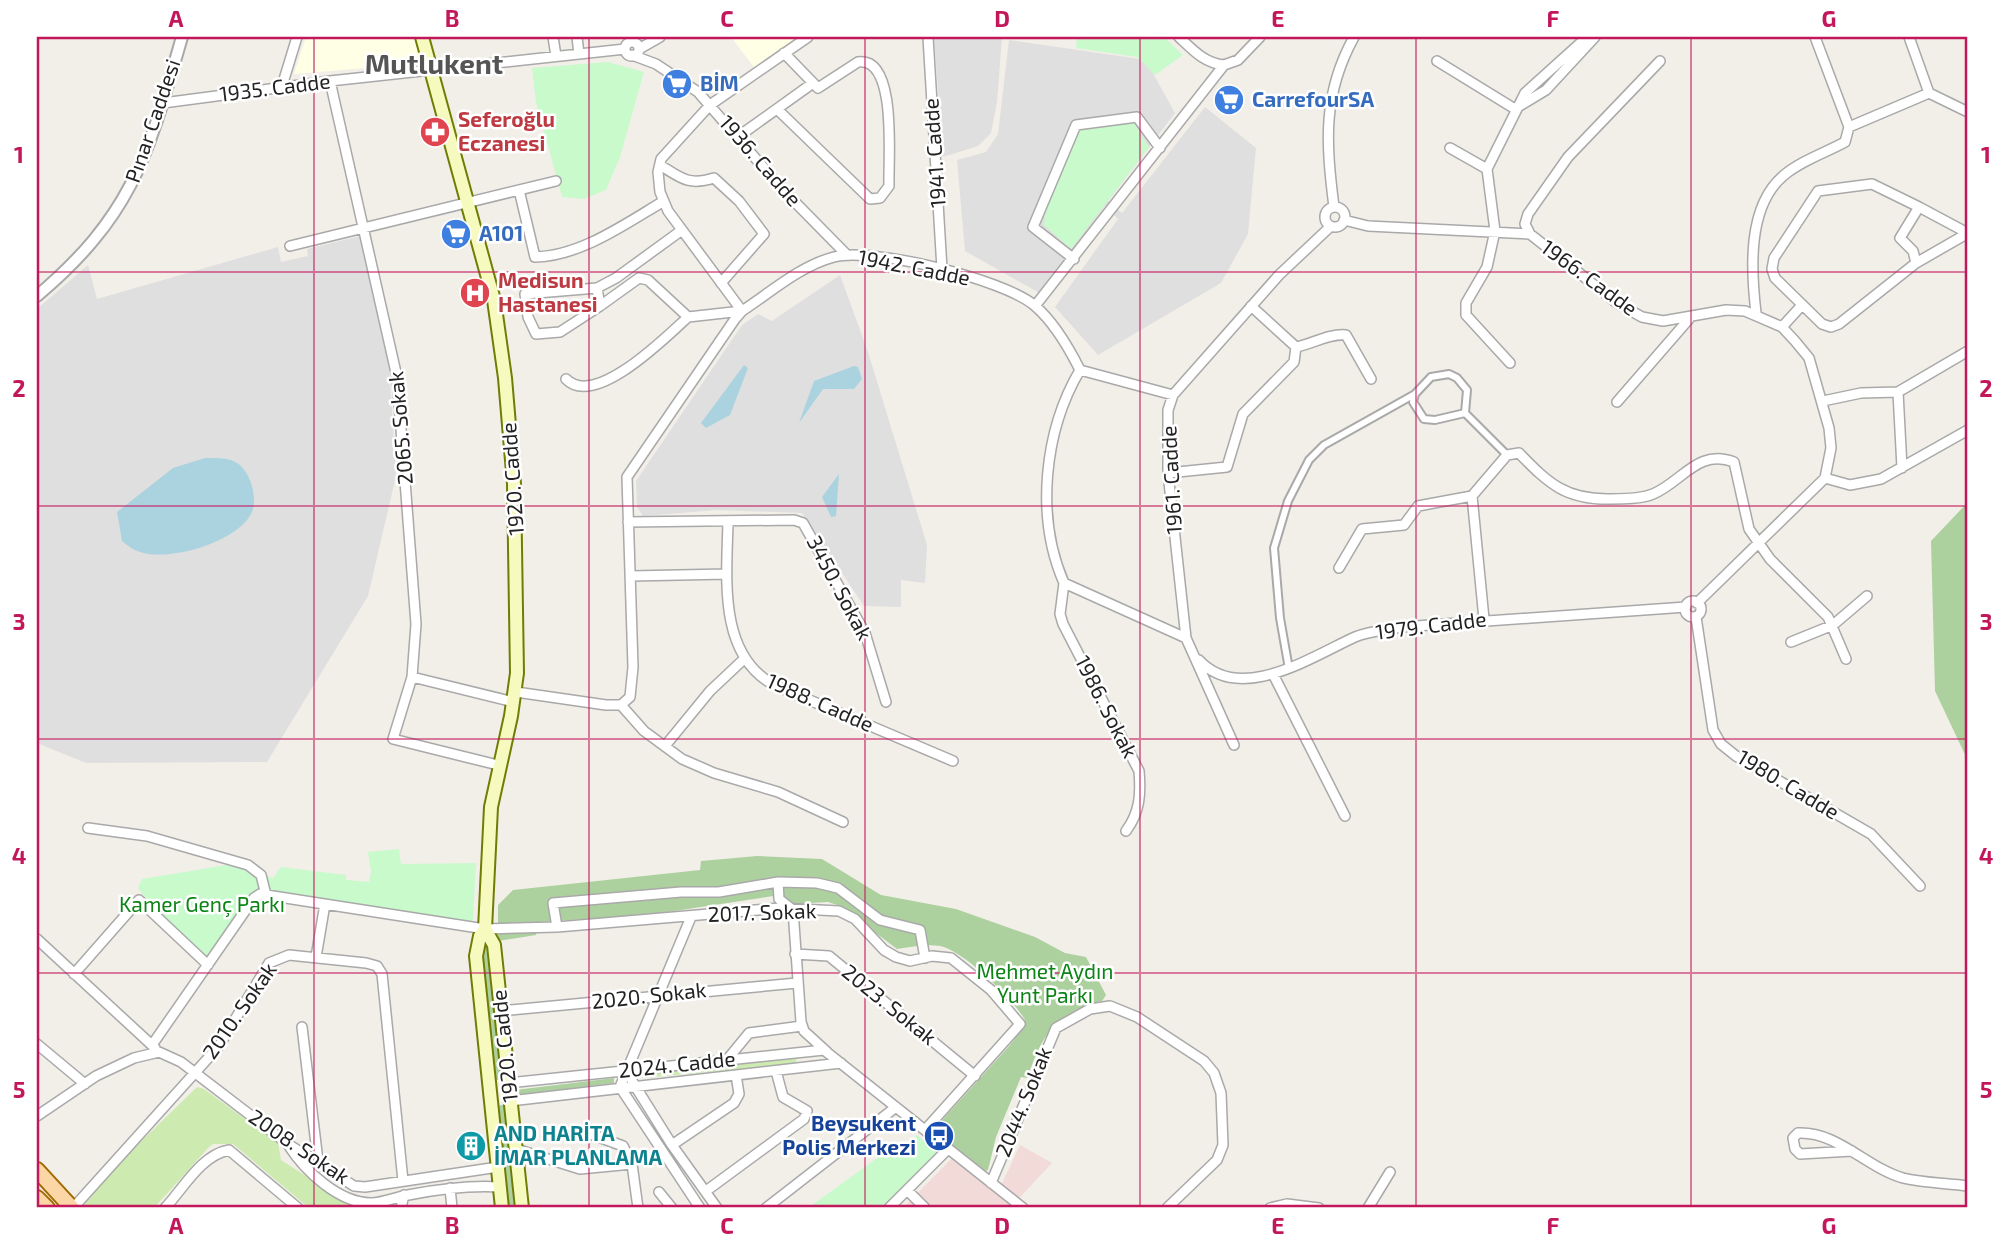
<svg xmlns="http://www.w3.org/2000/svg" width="2005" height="1245" font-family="'Exo 2',sans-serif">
	<rect width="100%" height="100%" fill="#f2efe9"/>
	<!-- residential -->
	<path fill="#e0dfdf" d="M934 37H1002L997 102 991 133 978 146 943 157Z
		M1009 40 1140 59 1149 66 1175 113 1108 201 1122 213 1205 107 1256 148 1248 234 1221 283 1098 355 1055 307 1118 219 1105 206 1041 294 965 251 957 160 986 152 998 134Z
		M360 236 389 364 396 476 368 596 267 762 86 763 37 743V309L88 265 97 299 278 247 281 262 308 256 307 249Z
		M840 275 868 352 927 545 925 583 901 580V607L864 606 802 513 717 510 643 516 637 507 636 481 742 325 758 314 772 321Z"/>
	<!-- commercial -->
	<path fill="#f2dad9" d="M1020 1145 1052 1163 1010 1208H903L952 1158 998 1192Z"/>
	<!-- education -->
	<path fill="#ffffe5" d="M306 37H414L419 51 414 64 294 74Z
		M731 37H798L754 67Z"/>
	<!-- grass -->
	<path fill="#cdebb0" d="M796 1057 797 1064 642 1078 644 1074Z
		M197 1087 204 1089 278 1143 281 1160 356 1208H309L233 1144H213L208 1148 154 1208H87L84 1205 127 1155Z"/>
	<!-- forest -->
	<path fill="#add19e" d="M1968 502V761L1935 691 1931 541Z
		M757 856 822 859 881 895 956 909 1035 937 1065 953 1086 957 1106 995 1102 1001C1053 1019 1045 1029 1027 1078L1021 1077 996 1137 988 1170 982 1172 934 1129 1010 1045 1023 1028 1025 1020C1014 1000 963 950 940 946 927 944 911 947 897 949L840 906 828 902 792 904 780 895 648 915 539 922 536 935 498 941V905L513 890 700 870 701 861Z
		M483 938 488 943 502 1076 499 1080 493 1079 480 977Z
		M614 1078V1083L516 1096 515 1090Z
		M502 1105 505 1106 516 1208H507L497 1106Z"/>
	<!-- park -->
	<path fill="#c8facc" d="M1077 37H1164L1183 55 1155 75 1137 57 1076 48Z
		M608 62 644 72 620 157 606 190 584 199 562 197 536 102 532 68Z
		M1134 123 1149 147 1071 249 1044 225 1045 211 1078 129Z
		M399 849 401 864 476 863 473 920 468 922 257 889 208 957 150 904 138 888 142 879 227 865 273 878 281 867 346 875V880L369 882 371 872 368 852Z
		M917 1135 937 1152 881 1208H808L880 1156 897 1157Z"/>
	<!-- water -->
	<path fill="#aad3df" d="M744 365 748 368 730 415 706 428 701 423Z
		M854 366 858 367 862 379 854 389H823L799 423 814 381Z
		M205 458C216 458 227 457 237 463 250 471 258 497 252 512 239 542 169 562 140 552 133 550 127 545 122 541L117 512 173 468Z
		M839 474 836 516 831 517 822 497Z"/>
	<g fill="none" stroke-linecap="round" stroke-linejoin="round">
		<!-- pedestrian casing -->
		<g stroke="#a9a9a9" stroke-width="10">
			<path id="pedestrian" d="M1415 394 1413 402 1424 419 1435 420 1465 413
				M1289 669 1280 618 1274 548 1288 501 1309 460 1324 445 1415 394 1431 377 1449 374 1457 378 1467 390 1465 413 1507 455"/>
		</g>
		<!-- minor casing -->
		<g stroke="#a9a9a9" stroke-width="12">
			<path id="minor" d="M553 37 556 56
				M577 37 579 54
				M928 37 942 269
				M1179 37C1193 50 1204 63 1224 65
				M1815 37 1849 127 1929 93
				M1909 37 1929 93 1968 112
				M625 49a7 7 0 1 1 14 0a7 7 0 1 1-14 0Z
				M639 49 660 37
				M632 55 656 64 698 92 782 189 847 255
				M1437 61 1515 109
				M330 81 397 377 416 624 412 677 514 702
				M282 86 297 37
				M163 103 330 81 625 49
				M1516 108 1546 90 1595 37
				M778 110 870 199 880 198 889 186C888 160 898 56 858 62L818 88 784 53
				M739 136 813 83
				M1450 148 1487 169
				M660 165C681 178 688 186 714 178L739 201 764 234 721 283
				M1872 184 1919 207 1900 238 1913 251 1916 263 1839 324 1831 327 1822 324 1775 278 1772 269 1774 258 1818 191Z
				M519 190 535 257C581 256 625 224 664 201
				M1334 207C1326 143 1322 95 1354 37
				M1325 217a10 10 0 1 1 20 0a10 10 0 1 1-20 0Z
				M1344 220 1368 226 1530 234 1617 303 1642 317 1663 321 1726 310 1745 311 1782 327 1795 341 1809 358 1829 428 1831 448 1825 478 1697 603
				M1530 234 1525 224 1528 214 1568 157 1660 61
				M290 246 556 181
				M1074 259 1033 227 1076 125 1137 117 1160 148
				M1916 263 1963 236 1962 230 1919 207
				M597 288 600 306 639 278 648 280 688 317 742 311
				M600 306 560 332 536 334 528 317 525 294 597 288 616 278 682 230
				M1035 306 1224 65 1238 60 1260 37
				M742 311 668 211 660 192 658 172 661 159 710 105 808 37
				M1756 313C1751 270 1747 207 1783 176 1800 161 1825 153 1845 142L1849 127
				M1782 327 1802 305
				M1296 347C1312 344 1330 333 1346 335L1371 379
				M1510 363 1466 315V303L1487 267 1495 231 1487 169 1525 93 1587 37
				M1080 370C1044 431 1035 517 1064 583L1186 638
				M1080 370 1173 395
				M566 379C595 409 667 336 688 317
				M1898 392 1902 468
				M1823 401 1861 393 1898 392 1968 351
				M1617 402 1689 319
				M1168 473 1227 467 1243 414 1294 362 1296 347 1251 306
				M1825 478 1850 485 1881 479 1968 430
				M728 521C727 576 717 654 774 685L953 761
				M628 522 794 520 803 523 865 633 886 702
				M1339 568 1362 529 1404 525 1418 506 1472 496
				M631 576 727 574
				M1064 583 1060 614 1063 624 1139 771C1141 794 1140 812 1126 831
				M1685 609a8 8 0 1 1 16 0a8 8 0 1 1-16 0Z
				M1696 617 1713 730 1721 744 1736 756 1871 834 1920 886
				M1484 619 1472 496 1507 455 1519 453C1549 484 1566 500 1611 499 1624 499 1641 499 1653 494 1682 482 1698 448 1734 462L1749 529 1770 559 1828 617 1846 659
				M1791 642 1833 625 1867 596
				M1199 660C1240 705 1313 656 1355 637 1369 631 1387 630 1402 627L1686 607
				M1274 676 1345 816
				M412 677 393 739 498 765
				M516 692 606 705H621L630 697 633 667 627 477 735 319 742 311C771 292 800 266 834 257 873 247 1002 279 1034 305 1053 321 1069 348 1080 370
				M621 705 644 731 682 759 714 773 778 792 843 822
				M1234 745 1186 638 1168 473V410L1173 395 1279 275 1331 226
				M665 746 710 691 744 659
				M88 828 147 836 248 865 261 875 266 895
				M778 882 779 899 793 910 801 1022 804 1031 827 1052
				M691 917 620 1087 700 1208
				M557 927 553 903 681 892H719L778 882 817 883 838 888 880 920 920 930 925 958
				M37 939 155 1048
				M795 954 829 956 975 1076
				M316 957 325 904
				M74 974 139 900 208 965
				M501 1011 797 983
				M302 1027 318 1161
				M37 1044 85 1084
				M152 1045 254 898 260 894 485 929 557 927 780 908 839 911 855 919 884 950 896 957 910 961 932 956 951 958 991 990 1020 1024 925 1130
				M726 1061 749 1033 802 1026
				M632 1081 672 1145 717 1208
				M508 1083 824 1050 1023 1208
				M510 1101 841 1063
				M37 1116 96 1076 134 1058 159 1052 181 1062 288 1144 354 1186 365 1187 498 1167
				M585 1132 623 1146 632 1164 638 1208
				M672 1145 734 1103 739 1094 736 1075
				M289 1146C305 1171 339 1203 371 1203 383 1203 396 1197 408 1195 439 1189 469 1185 500 1187
				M516 1149 580 1169 632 1164
				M1852 1151 1800 1154 1795 1149 1793 1138 1798 1133C1837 1131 1867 1168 1903 1178 1923 1183 1947 1183 1968 1186
				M991 1183 1056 1028 1090 1009 1110 1006 1137 1017 1204 1061 1214 1073 1221 1093 1223 1145 1217 1160 1167 1208
				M450 1188 452 1208
				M907 1190 925 1208
				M706 1191 804 1119 807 1111 783 1097 776 1071
				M659 1192 672 1208
				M73 1208 219 1046 269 963 289 955 366 963 377 966 382 974 403 1181
				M165 1208C183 1189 201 1155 229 1150L298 1208
				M401 1208 404 1195
				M766 1208 896 1107
				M889 1208 948 1149
				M1270 1208 1287 1204 1319 1208
				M1368 1208 1390 1172"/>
		</g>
		<!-- tertiary casing -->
		<g stroke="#a9a9a9" stroke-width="14">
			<path id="tertiary" d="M37 296C134 214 148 154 182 37"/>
		</g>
		<!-- secondary casing -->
		<g stroke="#707d05" stroke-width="16">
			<path id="secondary" d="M422 37 494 300 505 378 514 484 517 673 511 716 491 807 485 929 480 936 476 956 502 1208
				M485 929 494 945 522 1208"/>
		</g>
		<!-- primary casing -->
		<g stroke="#a06b00" stroke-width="18">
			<path id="primary" d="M37 1170 72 1208
				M37 1198 47 1208"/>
		</g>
		<!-- pedestrian -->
		<use href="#pedestrian" stroke="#fff" stroke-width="6"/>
		<!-- minor -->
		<use href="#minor" stroke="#fff" stroke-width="9"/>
		<!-- tertiary -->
		<use href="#tertiary" stroke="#fff" stroke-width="10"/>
		<!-- secondary -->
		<use href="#secondary" stroke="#f7fabf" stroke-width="12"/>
		<!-- primary -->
		<use href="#primary" stroke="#fcd6a4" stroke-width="14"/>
	</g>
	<!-- grid -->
	<path fill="none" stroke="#c2185b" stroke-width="2" stroke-opacity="0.55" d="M314 37V1208M589 37V1208M865 37V1208M1140 37V1208M1416 37V1208M1691 37V1208M37 272H1968M37 506H1968M37 739H1968M37 973H1968"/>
	<!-- icons -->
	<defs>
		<g id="supermarket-disc" transform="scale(1.575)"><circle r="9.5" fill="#3f7fe0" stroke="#fff"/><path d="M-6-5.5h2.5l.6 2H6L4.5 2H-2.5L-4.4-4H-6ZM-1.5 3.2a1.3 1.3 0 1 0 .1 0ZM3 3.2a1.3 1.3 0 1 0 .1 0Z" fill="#fff"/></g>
		<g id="pharmacy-disc" transform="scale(1.575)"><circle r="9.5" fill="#e0444e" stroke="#fff"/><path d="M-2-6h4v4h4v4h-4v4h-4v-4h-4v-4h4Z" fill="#fff"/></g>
		<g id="hospital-disc" transform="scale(1.575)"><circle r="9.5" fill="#e0444e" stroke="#fff"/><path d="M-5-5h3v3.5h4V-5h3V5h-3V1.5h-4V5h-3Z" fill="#fff"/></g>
		<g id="bus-disc" transform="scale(1.575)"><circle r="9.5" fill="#1a4fb4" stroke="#fff"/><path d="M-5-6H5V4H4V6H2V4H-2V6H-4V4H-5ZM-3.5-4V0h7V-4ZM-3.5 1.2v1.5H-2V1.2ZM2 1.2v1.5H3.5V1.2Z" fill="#fff"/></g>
		<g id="building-disc" transform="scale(1.575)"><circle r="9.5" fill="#0f9aa8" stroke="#fff"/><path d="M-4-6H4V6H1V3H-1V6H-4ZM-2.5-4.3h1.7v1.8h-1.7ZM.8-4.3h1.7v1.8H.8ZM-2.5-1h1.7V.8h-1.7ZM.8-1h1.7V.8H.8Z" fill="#fff"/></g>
	</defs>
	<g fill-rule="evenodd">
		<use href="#supermarket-disc" x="677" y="84"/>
		<use href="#supermarket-disc" x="1229" y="100"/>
		<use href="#pharmacy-disc" x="435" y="132"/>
		<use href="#supermarket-disc" x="456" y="234"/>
		<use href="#hospital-disc" x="475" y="293"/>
		<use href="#bus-disc" x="939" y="1136"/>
		<use href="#building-disc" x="471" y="1146"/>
	</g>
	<g text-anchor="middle" stroke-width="5" stroke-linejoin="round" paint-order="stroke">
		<!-- shop labels -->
		<g font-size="21" font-weight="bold" fill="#366cbe" stroke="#fff" text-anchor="start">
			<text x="700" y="91">BİM</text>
			<text x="1252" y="107">CarrefourSA</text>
			<text x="479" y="241">A101</text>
		</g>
		<!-- street labels -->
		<g font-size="21" fill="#222" stroke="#fff">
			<text transform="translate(275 88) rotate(-7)" y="7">1935. Cadde</text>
			<text transform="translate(153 121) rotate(-71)" y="7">Pınar Caddesi</text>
			<text transform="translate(935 153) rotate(-94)" y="7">1941. Cadde</text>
			<text transform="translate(760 161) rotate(49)" y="7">1936. Cadde</text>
			<text transform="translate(914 268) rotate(11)" y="7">1942. Cadde</text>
			<text transform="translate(1589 278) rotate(36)" y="7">1966. Cadde</text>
			<text transform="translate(401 428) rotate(-95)" y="7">2065. Sokak</text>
			<text transform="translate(513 479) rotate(-94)" y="7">1920. Cadde</text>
			<text transform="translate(1172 480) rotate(-93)" y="7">1961. Cadde</text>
			<text transform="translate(839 588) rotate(62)" y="7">3450. Sokak</text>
			<text transform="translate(1431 626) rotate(-7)" y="7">1979. Cadde</text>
			<text transform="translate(820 703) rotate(24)" y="7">1988. Cadde</text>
			<text transform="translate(1106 707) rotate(63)" y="7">1986. Sokak</text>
			<text transform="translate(1788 785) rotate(31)" y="7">1980. Cadde</text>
			<text transform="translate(762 913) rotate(-2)" y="7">2017. Sokak</text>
			<text transform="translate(649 996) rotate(-6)" y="7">2020. Sokak</text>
			<text transform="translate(889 1005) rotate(39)" y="7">2023. Sokak</text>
			<text transform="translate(240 1011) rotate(-55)" y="7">2010. Sokak</text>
			<text transform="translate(505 1046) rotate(-96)" y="7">1920. Cadde</text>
			<text transform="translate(677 1065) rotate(-6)" y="7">2024. Cadde</text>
			<text transform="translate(1024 1102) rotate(-68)" y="7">2044. Sokak</text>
			<text transform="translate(299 1147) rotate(34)" y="7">2008. Sokak</text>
		</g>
		<!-- health labels -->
		<g font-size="21" font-weight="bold" fill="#be3a42" stroke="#fff" text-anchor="start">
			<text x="458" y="127">Seferoğlu<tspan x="458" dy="24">Eczanesi</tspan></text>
			<text x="498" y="288">Medisun<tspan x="498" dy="24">Hastanesi</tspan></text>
		</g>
		<!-- park labels -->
		<g font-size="21" fill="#0c8416" stroke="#fff">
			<text x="202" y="912">Kamer Genç Parkı</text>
			<text x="1045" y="979">Mehmet Aydın<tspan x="1045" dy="24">Yunt Parkı</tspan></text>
		</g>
		<!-- transit labels -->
		<g font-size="21" font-weight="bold" fill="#164399" stroke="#fff" text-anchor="end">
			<text x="916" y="1131">Beysukent<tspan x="916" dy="24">Polis Merkezi</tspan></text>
		</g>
		<!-- culture labels -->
		<g font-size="21" font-weight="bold" fill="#0d838f" stroke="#fff" text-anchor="start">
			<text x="494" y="1141">AND HARİTA<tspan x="494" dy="24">İMAR PLANLAMA</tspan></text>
		</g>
		<!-- district labels -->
		<g font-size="28" font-weight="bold" fill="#555" stroke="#fff">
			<text x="434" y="74">Mutlukent</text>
		</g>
	</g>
	<!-- border -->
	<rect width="2005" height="1245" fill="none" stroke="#ffffff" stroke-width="77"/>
	<rect x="38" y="38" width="1928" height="1168" fill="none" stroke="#c2185b" stroke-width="2.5"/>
	<g font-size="23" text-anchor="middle" font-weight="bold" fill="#c2185b">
		<text x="176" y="27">A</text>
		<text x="452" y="27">B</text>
		<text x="727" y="27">C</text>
		<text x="1002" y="27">D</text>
		<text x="1278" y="27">E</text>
		<text x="1553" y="27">F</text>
		<text x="1829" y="27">G</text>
		<text x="19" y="163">1</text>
		<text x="1986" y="163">1</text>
		<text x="19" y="397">2</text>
		<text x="1986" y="397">2</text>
		<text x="19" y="630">3</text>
		<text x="1986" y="630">3</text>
		<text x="19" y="864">4</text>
		<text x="1986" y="864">4</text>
		<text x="19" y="1098">5</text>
		<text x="1986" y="1098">5</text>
		<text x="176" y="1234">A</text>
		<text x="452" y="1234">B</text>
		<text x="727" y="1234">C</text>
		<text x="1002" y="1234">D</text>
		<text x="1278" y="1234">E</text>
		<text x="1553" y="1234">F</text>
		<text x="1829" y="1234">G</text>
	</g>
</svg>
